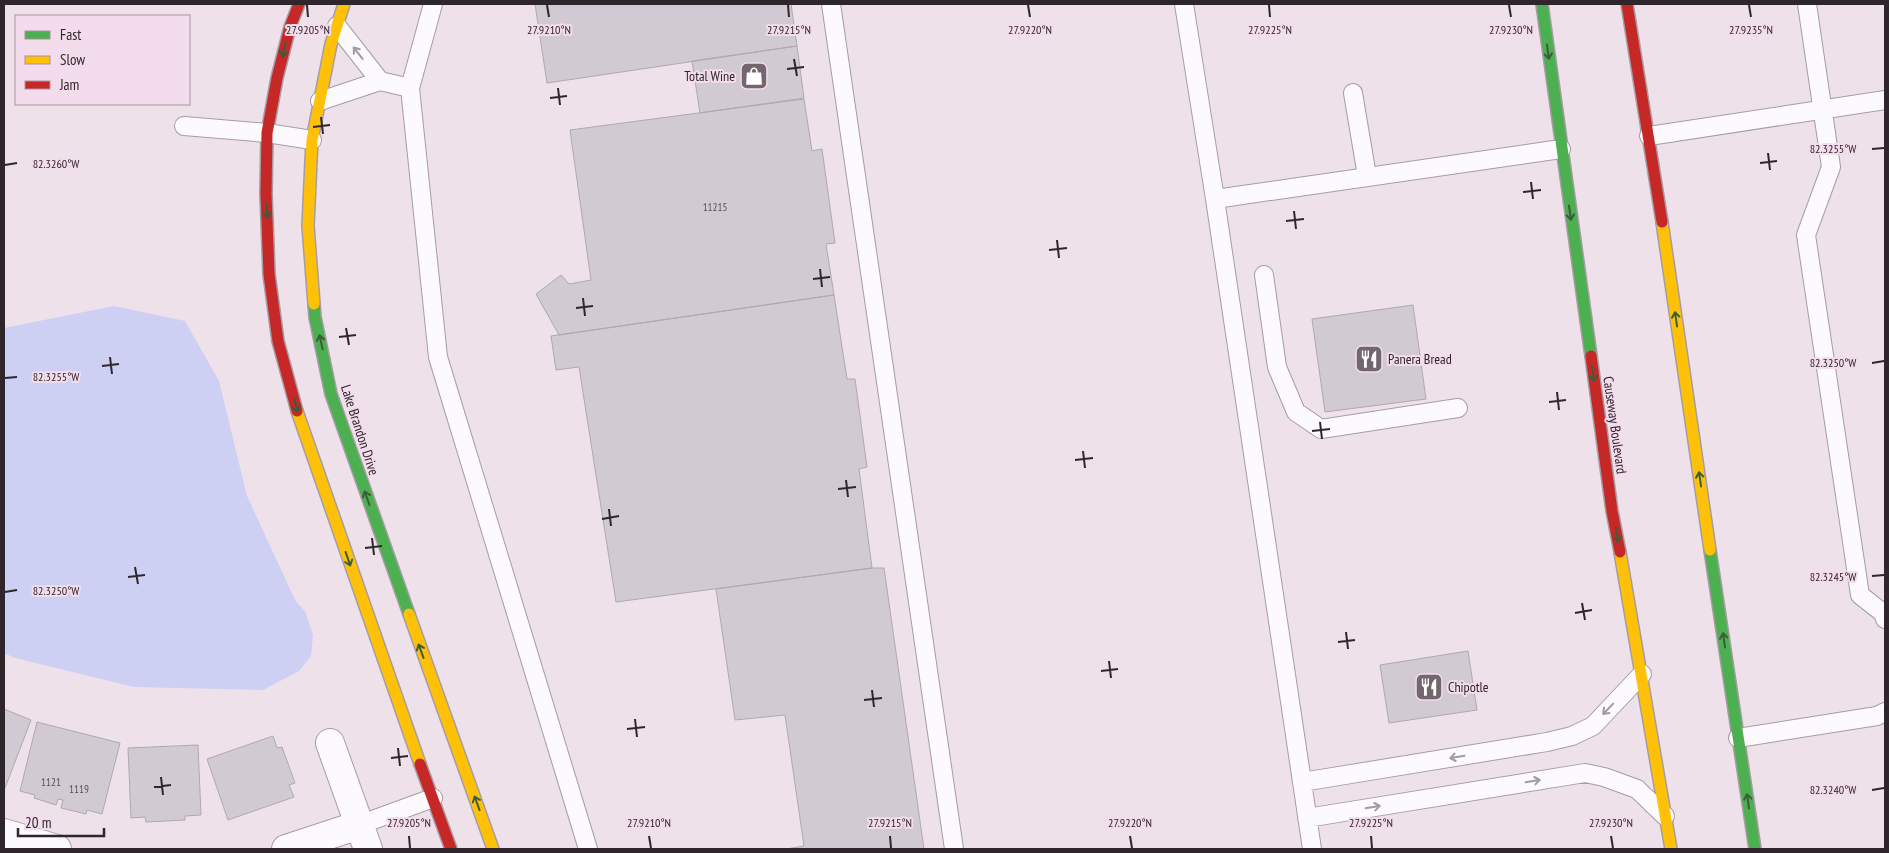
<svg xmlns="http://www.w3.org/2000/svg" width="1889" height="853" font-family="'PT Sans Narrow',sans-serif">
	<rect width="100%" height="100%" fill="#eee1ea"/>
	<!-- water -->
	<path fill="#cdd0f2" d="M114 306 185 321 219 381 247 496 296 602 305 611 313 635 311 656 299 671 263 690 134 687 15 658 4 653V328Z"/>
	<!-- building -->
	<path fill="#d2cad2" stroke="#b0a8b0" d="M535 4H791L797 46 547 83Z
		M797 46 804 98 700 113 692 61Z
		M804 99 812 151 822 149 835 243 826 244 834 295 559 335 536 294 561 275 569 284 591 280 570 130Z
		M834 295 847 379H855L867 467 859 469 872 568 616 602 579 367 556 370 551 336Z
		M1413 305 1426 399 1325 412 1312 319Z
		M872 568H884L924 849H786L804 846 785 715 735 720 716 589Z
		M1468 651 1477 710 1389 723 1380 665Z
		M4 709 31 720 5 788H4Z
		M37 722 120 743 102 814 87 810 86 814 61 808 63 800 58 799 56 805 34 798 35 795 20 791Z
		M273 736 277 748 282 747 295 783 289 785 294 797 228 820 207 759Z
		M198 745 201 815 185 816V820L146 822 145 817 131 818 128 748Z"/>
	<g fill="none" stroke-linecap="round" stroke-linejoin="round">
		<!-- lane casing -->
		<g stroke="#a69da4" stroke-width="20">
			<path id="lane" d="M433 4 410 88 438 357 588 849
				M831 4 954 849
				M1184 4 1215 199 1561 149
				M1807 4 1831 167 1806 235 1860 595 1883 613 1885 619
				M337 26 380 81
				M1353 93 1367 176
				M320 101 380 81 410 88
				M184 126 267 133 312 140
				M1649 136 1885 100
				M1215 199 1312 849
				M1264 275 1277 367 1296 412 1321 429 1458 408
				M1738 738 1877 716 1885 712
				M1302 782 1547 742 1572 736 1593 726 1642 674
				M1307 818 1585 773 1604 777 1637 789 1665 816
				M359 825 433 798"/>
		</g>
		<!-- street casing -->
		<g stroke="#a69da4" stroke-width="30">
			<path id="street" d="M330 743 368 849
				M4 833 57 849
				M286 849 359 825"/>
		</g>
		<!-- fast casing -->
		<g stroke="#a69da4" stroke-width="14">
			<path id="fast" d="M1542 4 1591 356
				M314 304 315 317 331 394 409 614
				M1710 550 1755 849"/>
		</g>
		<!-- slow casing -->
		<g stroke="#a69da4" stroke-width="14">
			<path id="slow" d="M1662 222 1710 550
				M314 304 308 226 312 140 331 44 344 4
				M297 411 420 764
				M1620 552 1671 849
				M409 614 493 849"/>
		</g>
		<!-- jam casing -->
		<g stroke="#a69da4" stroke-width="14">
			<path id="jam" d="M1627 4 1662 222
				M1591 356 1612 511 1620 552
				M297 411 278 341 269 274 266 194 267 133 277 78 290 27 299 4
				M420 764 451 849"/>
		</g>
		<!-- lane -->
		<use href="#lane" stroke="#fcfafc" stroke-width="18"/>
		<!-- street -->
		<use href="#street" stroke="#fcfafc" stroke-width="28"/>
		<!-- fast -->
		<use href="#fast" stroke="#4caf50" stroke-width="11"/>
		<!-- slow -->
		<use href="#slow" stroke="#ffc107" stroke-width="11"/>
		<!-- jam -->
		<use href="#jam" stroke="#c62828" stroke-width="11"/>
	</g>
	<!-- one-way arrows -->
	<defs><path id="oneway-shaft" d="M-6 0H5M1.5-3L5.5 0L1.5 3" fill="none" stroke-width="1.6" stroke-linecap="round" stroke-linejoin="round" transform="scale(1.25)"/></defs>
	<g stroke="#3b5d3a">
		<use href="#oneway-shaft" transform="translate(284 50) rotate(105)"/>
		<use href="#oneway-shaft" transform="translate(1548 52) rotate(82)"/>
		<use href="#oneway-shaft" transform="translate(267 211) rotate(88)"/>
		<use href="#oneway-shaft" transform="translate(1570 213) rotate(82)"/>
		<use href="#oneway-shaft" transform="translate(1676 319) rotate(-98)"/>
		<use href="#oneway-shaft" transform="translate(321 342) rotate(-102)"/>
		<use href="#oneway-shaft" transform="translate(1593 374) rotate(82)"/>
		<use href="#oneway-shaft" transform="translate(296 405) rotate(74)"/>
		<use href="#oneway-shaft" transform="translate(1700 479) rotate(-98)"/>
		<use href="#oneway-shaft" transform="translate(367 498) rotate(-110)"/>
		<use href="#oneway-shaft" transform="translate(1617 535) rotate(80)"/>
		<use href="#oneway-shaft" transform="translate(348 559) rotate(71)"/>
		<use href="#oneway-shaft" transform="translate(1724 640) rotate(-98)"/>
		<use href="#oneway-shaft" transform="translate(421 651) rotate(-110)"/>
		<use href="#oneway-shaft" transform="translate(1748 801) rotate(-98)"/>
		<use href="#oneway-shaft" transform="translate(477 803) rotate(-110)"/>
	</g>
	<g stroke="#a09b9e">
		<use href="#oneway-shaft" transform="translate(358 53) rotate(-128)"/>
		<use href="#oneway-shaft" transform="translate(1608 709) rotate(134)"/>
		<use href="#oneway-shaft" transform="translate(1457 757) rotate(171)"/>
		<use href="#oneway-shaft" transform="translate(1533 781) rotate(-9)"/>
		<use href="#oneway-shaft" transform="translate(1373 807) rotate(-9)"/>
	</g>
	<!-- ticks -->
	<path fill="none" stroke="#2f262c" stroke-width="2" d="M307 5 308 17M547 5 549 17M788 5 789 17M1028 5 1030 17M1269 5 1270 17M1509 5 1511 17M1749 5 1751 17M794 59 797 76M787 69 804 67M558 88 560 105M550 98 567 96M321 117 323 134M313 127 330 125M1872 149 1884 148M1768 153 1770 170M1760 163 1777 161M5 165 17 163M1531 182 1533 199M1523 192 1541 190M1294 211 1296 229M1286 221 1304 219M1057 240 1059 258M1049 250 1067 248M820 269 822 287M813 279 830 277M583 298 585 316M576 308 593 306M346 328 349 345M339 337 356 335M110 357 112 374M1872 363 1884 361M102 366 119 364M5 378 17 377M1557 392 1559 410M1549 402 1566 400M1320 422 1322 439M1312 431 1330 429M1083 451 1085 468M1075 460 1093 458M846 480 848 497M838 489 856 487M609 509 611 526M602 519 619 516M372 538 374 555M365 548 382 546M135 567 138 584M1872 576 1884 575M128 577 145 575M5 592 17 590M1582 603 1585 620M1575 613 1592 610M1346 632 1348 649M1338 642 1355 640M1109 661 1111 678M1101 671 1118 669M872 690 874 707M864 700 882 698M635 719 637 737M627 729 645 727M398 748 400 766M391 758 408 756M161 777 163 795M154 787 171 785M1872 790 1884 788M409 836 410 848M649 836 651 848M890 836 891 848M1130 836 1132 848M1371 836 1372 848M1611 836 1613 848"/>
	<!-- icons -->
	<defs>
		<g id="shop-square" transform="scale(1.4375)"><rect x="-9" y="-9" width="18" height="18" rx="4" fill="#72676e" stroke="#f3dcec"/><path d="M-5-2.5h2.3a2.7 3.5 0 0 1 5.4 0H5L5.5 6h-11ZM-1.5-2.5h3a1.5 2.3 0 0 0-3 0Z" fill="#fff"/></g>
		<g id="restaurant-square" transform="scale(1.4375)"><rect x="-9" y="-9" width="18" height="18" rx="4" fill="#72676e" stroke="#f3dcec"/><path d="M-5-6h1v4h1v-4h1v4h1v-4h1v5L-1.5 .5V6h-2V.5L-5-1ZM5-6V6H3V1.5H1.5Q1.5-4 5-6Z" fill="#fff"/></g>
	</defs>
	<g fill-rule="evenodd">
		<use href="#shop-square" x="754" y="76"/>
		<use href="#restaurant-square" x="1369" y="359"/>
		<use href="#restaurant-square" x="1429" y="687"/>
	</g>
	<g text-anchor="middle" stroke-width="4" stroke-linejoin="round" paint-order="stroke">
		<!-- number labels -->
		<g font-size="11" fill="#585056">
			<text x="715" y="211">11215</text>
			<text x="51" y="786">1121</text>
			<text x="79" y="793">1119</text>
		</g>
		<!-- poi labels -->
		<g font-size="14" fill="#2f262c" stroke="#f3dcec" text-anchor="start">
			<text x="735" y="81" text-anchor="end">Total Wine</text>
			<text x="1388" y="364">Panera Bread</text>
			<text x="1448" y="692">Chipotle</text>
		</g>
		<!-- street labels -->
		<g font-size="14" fill="#2f262c" stroke="#f3dcec">
			<text transform="translate(1615 425) rotate(82)" y="5">Causeway Boulevard</text>
			<text transform="translate(360 430) rotate(72)" y="5">Lake Brandon Drive</text>
		</g>
	</g>
	<g font-size="12" text-anchor="middle" fill="#2f262c" stroke="#f3dcec" stroke-width="4" stroke-linejoin="round" paint-order="stroke">
		<text x="308" y="34">27.9205°N</text>
		<text x="549" y="34">27.9210°N</text>
		<text x="789" y="34">27.9215°N</text>
		<text x="1030" y="34">27.9220°N</text>
		<text x="1270" y="34">27.9225°N</text>
		<text x="1511" y="34">27.9230°N</text>
		<text x="1751" y="34">27.9235°N</text>
		<text x="1833" y="153">82.3255°W</text>
		<text x="56" y="168">82.3260°W</text>
		<text x="1833" y="367">82.3250°W</text>
		<text x="56" y="381">82.3255°W</text>
		<text x="1833" y="581">82.3245°W</text>
		<text x="56" y="595">82.3250°W</text>
		<text x="1833" y="794">82.3240°W</text>
		<text x="409" y="827">27.9205°N</text>
		<text x="649" y="827">27.9210°N</text>
		<text x="890" y="827">27.9215°N</text>
		<text x="1130" y="827">27.9220°N</text>
		<text x="1371" y="827">27.9225°N</text>
		<text x="1611" y="827">27.9230°N</text>
	</g>
	<!-- border -->
	<rect width="1889" height="853" fill="none" stroke="#2f262c" stroke-width="10"/>
	<!-- legend -->
	<rect x="15" y="15" width="175" height="90" fill="#f3dcec" stroke="#a5939f"/>
	<rect x="25" y="31" width="25" height="8" fill="#4caf50" stroke="#a5939f"/>
	<text x="60" y="40" font-size="15" fill="#2f262c">Fast</text>
	<rect x="25" y="56" width="25" height="8" fill="#ffc107" stroke="#a5939f"/>
	<text x="60" y="65" font-size="15" fill="#2f262c">Slow</text>
	<rect x="25" y="81" width="25" height="8" fill="#c62828" stroke="#a5939f"/>
	<text x="60" y="90" font-size="15" fill="#2f262c">Jam</text>
	<!-- scale -->
	<path d="M18 828v8h86v-8" fill="none" stroke="#2f262c" stroke-width="2.5"/>
	<text x="25" y="828" font-size="15" fill="#2f262c" stroke="#f3dcec" stroke-width="4" paint-order="stroke">20 m</text>
</svg>
